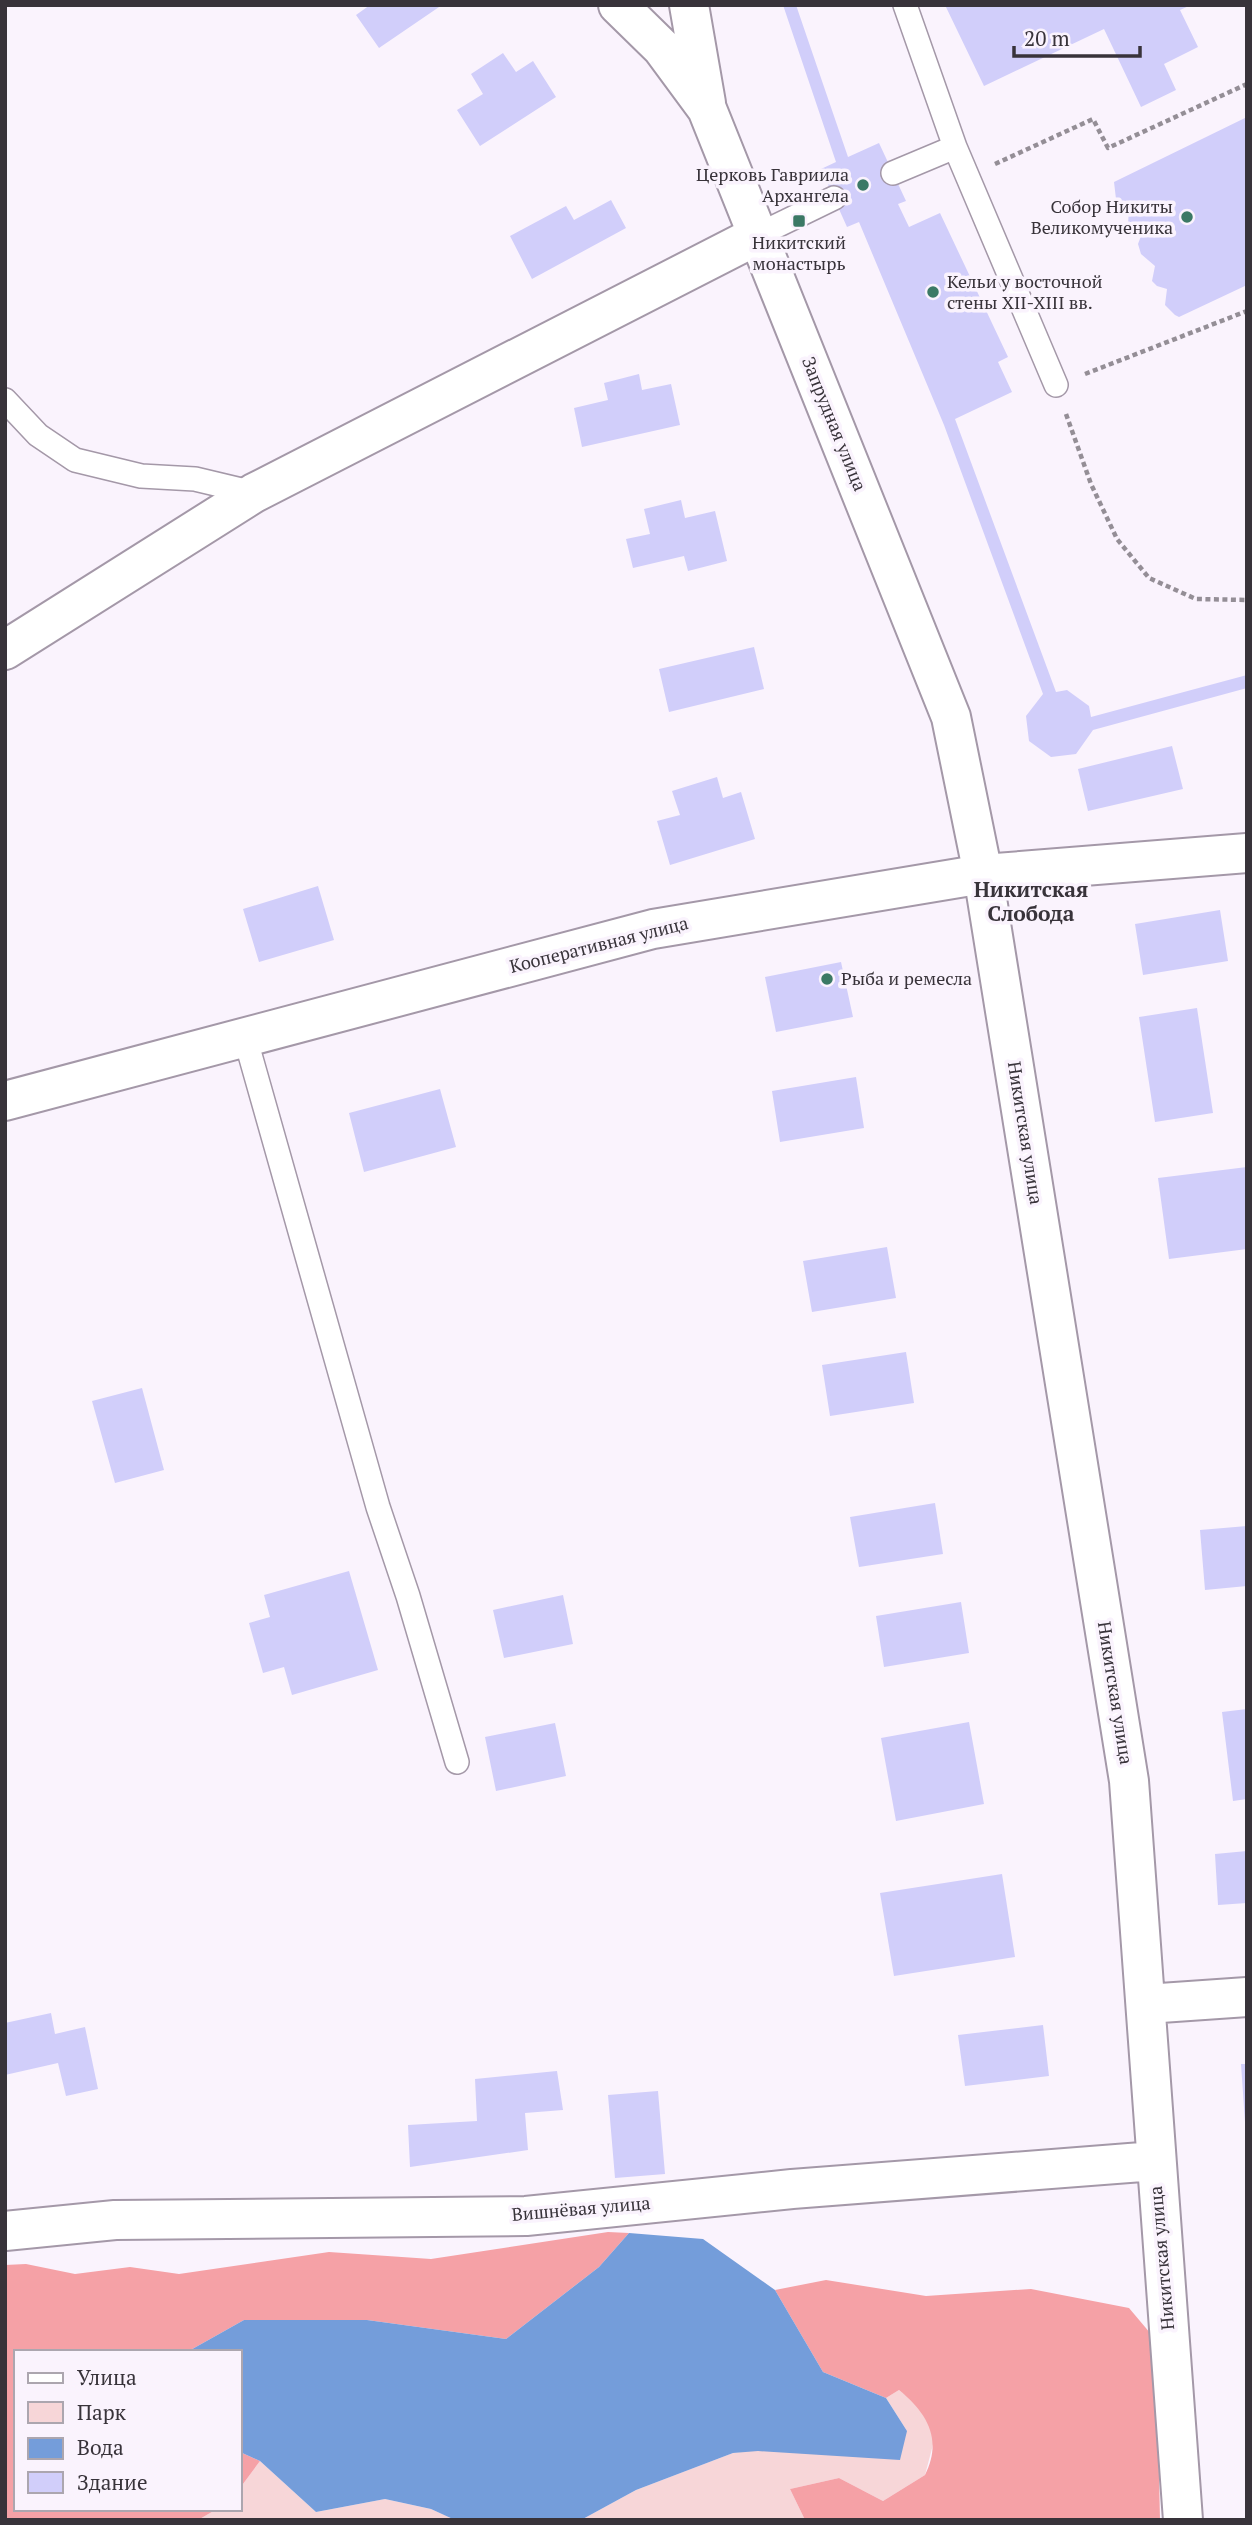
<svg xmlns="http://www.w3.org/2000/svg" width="1252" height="2525" font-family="'PT Serif',serif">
	<rect width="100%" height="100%" fill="#faf3fd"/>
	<!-- green -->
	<path fill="#f7d6d8" d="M899 2390 920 2407 935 2437 925 2475 883 2501 839 2478 790 2489 805 2520H581L636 2490 733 2453 907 2431 886 2398Z
		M260 2461 316 2512 385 2499 431 2509 455 2520H198L217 2509H240V2488Z"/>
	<!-- forest -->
	<path fill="#f5a1a6" d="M608 2232 629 2233 599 2267 506 2339 367 2320H244L187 2352H16V2509H217L198 2520H5V2265L26 2264 75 2274 130 2267 179 2274 329 2252 431 2259Z
		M826 2280 926 2296 1031 2289 1129 2308 1156 2340 1160 2520H805L790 2489 839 2478 883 2501 925 2475C943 2439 927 2413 899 2390L886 2398 823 2372 775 2290Z
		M240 2452 260 2461 240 2488Z"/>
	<!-- water -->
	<path fill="#749dda" d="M629 2233 703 2239 775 2290 823 2372 886 2398 907 2431 900 2460 758 2451 733 2453 636 2490 581 2520H455L431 2509 385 2499 316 2512 260 2461 240 2452V2352H187L244 2320H367L506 2339 599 2267Z"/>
	<!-- building -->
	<path fill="#d1cefa" d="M370 5H442L379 48 356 15Z
		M783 5H796L848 157 879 143 906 201 898 204 909 227 940 213 1008 357 998 362 1012 392 955 419 1056 692 1067 690 1089 706 1091 717 1247 675V688L1093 730 1076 754 1051 757 1029 741 1026 716 1043 694 944 425 859 222 847 227 821 169 836 162Z
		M945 5H1191L1180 10 1198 47 1164 64 1176 90 1141 107 1104 29 984 86Z
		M503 53 516 72 533 61 556 97 480 146 457 110 483 94 471 74Z
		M1247 117V285L1179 317 1175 315 1165 305 1167 289 1157 286 1152 281 1155 266 1141 254 1138 244 1141 236 1128 225 1129 208 1116 199 1114 182Z
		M611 200 626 228 532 279 510 236 566 206 574 220Z
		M639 374 642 390 671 384 680 425 582 447 574 408 608 400 604 383Z
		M681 500 685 518 715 511 727 561 688 571 684 556 633 568 626 539 650 534 644 509Z
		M754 647 764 689 669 712 659 669Z
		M1172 746 1183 789 1088 811 1078 769Z
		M717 777 723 798 741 792 755 839 670 865 657 821 680 815 672 791Z
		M318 886 334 940 259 962 243 909Z
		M1220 910 1228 961 1143 975 1135 924Z
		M841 962 853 1017 776 1032 765 977Z
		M1197 1008 1213 1113 1155 1122 1139 1017Z
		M856 1077 864 1128 780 1142 772 1091Z
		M440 1089 456 1147 364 1172 349 1113Z
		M1247 1167V1249L1169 1259 1158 1178Z
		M887 1247 896 1298 812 1312 803 1261Z
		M906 1352 914 1403 830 1416 822 1365Z
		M142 1388 164 1470 115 1483 92 1401Z
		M935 1503 943 1554 859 1567 850 1517Z
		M1247 1526V1586L1205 1590 1200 1530Z
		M349 1571 378 1670 292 1695 284 1667 263 1673 249 1623 270 1617 264 1595Z
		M563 1595 573 1644 504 1658 493 1610Z
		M961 1602 969 1653 884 1667 876 1616Z
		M1247 1709V1799L1233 1801 1222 1712Z
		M969 1722 984 1804 896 1821 881 1738Z
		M555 1723 566 1776 496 1791 485 1737Z
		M1247 1851V1903L1218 1905 1215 1854Z
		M1002 1874 1015 1957 894 1976 880 1893Z
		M51 2013 55 2034 85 2027 98 2089 66 2096 58 2063 5 2075V2023Z
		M1043 2025 1049 2076 965 2086 958 2035Z
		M1241 2064H1247V2122H1245Z
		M557 2071 563 2110 525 2113 528 2150 410 2167 408 2125 477 2121 475 2079Z
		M658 2091 665 2174 615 2178 608 2095Z"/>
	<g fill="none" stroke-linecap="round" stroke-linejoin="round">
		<!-- lane casing -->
		<g stroke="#a498a8" stroke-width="26">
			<path id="lane" d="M905 5 955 147 1056 385
				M893 173 955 147
				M758 235 834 198
				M5 400 38 435 75 460 141 476 195 479 254 493
				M245 1037 378 1507 408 1596 457 1762"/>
		</g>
		<!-- street casing -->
		<g stroke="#a498a8" stroke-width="42">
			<path id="street" d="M618 5 662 48 707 109 951 717 983 874 1129 1781 1183 2520
				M689 5 706 103
				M5 650 254 493 758 235
				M1146 2004 1247 1997
				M5 2231 115 2220 526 2216 792 2189 1155 2161"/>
		</g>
		<!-- secondary casing -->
		<g stroke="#a498a8" stroke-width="42">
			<path id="secondary" d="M5 1101 653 929 983 874 1247 853"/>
		</g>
		<!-- path -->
		<path stroke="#948e96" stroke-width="4.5" stroke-dasharray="5 3.5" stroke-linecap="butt" d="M995 164 1093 119 1108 148 1247 84
			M1085 374 1247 311
			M1066 414 1091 484 1117 539 1149 578 1196 599 1247 600"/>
		<!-- lane -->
		<use href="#lane" stroke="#fff" stroke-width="23"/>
		<!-- street -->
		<use href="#street" stroke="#fff" stroke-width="38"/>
		<!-- secondary -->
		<use href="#secondary" stroke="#fff" stroke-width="38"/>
	</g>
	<!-- markers -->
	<g fill="#3b7965" stroke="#faf3fd" stroke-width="2.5">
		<circle cx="863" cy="185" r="7"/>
		<circle cx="1187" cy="217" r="7"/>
		<rect x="792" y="214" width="14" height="14" rx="3.5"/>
		<circle cx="933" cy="292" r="7"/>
		<circle cx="827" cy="979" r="7"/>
	</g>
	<g text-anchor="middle" stroke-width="7" stroke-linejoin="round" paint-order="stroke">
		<!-- poi labels -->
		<g font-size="18" fill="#38333a" stroke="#faf3fd" text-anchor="end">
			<text x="849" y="181">Церковь Гавриила<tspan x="849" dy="21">Архангела</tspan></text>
			<text x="1173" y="213">Собор Никиты<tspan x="1173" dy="21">Великомученика</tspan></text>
			<text x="799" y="249" text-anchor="middle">Никитский<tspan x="799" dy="21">монастырь</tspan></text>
			<text x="947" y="288" text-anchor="start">Кельи у восточной<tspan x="947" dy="21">стены XII-XIII вв.</tspan></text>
			<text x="841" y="985" text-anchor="start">Рыба и ремесла</text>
		</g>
		<!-- street labels -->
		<g font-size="18" fill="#38333a" stroke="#faf3fd">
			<text transform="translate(834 424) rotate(68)" y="6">Запрудная улица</text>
			<text transform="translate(599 945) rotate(-14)" y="6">Кооперативная улица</text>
			<text transform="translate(1025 1133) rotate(81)" y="6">Никитская улица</text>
			<text transform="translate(1115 1693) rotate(81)" y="6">Никитская улица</text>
			<text transform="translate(581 2209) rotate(-5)" y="6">Вишнёвая улица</text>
			<text transform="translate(1162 2258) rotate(-95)" y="6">Никитская улица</text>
		</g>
		<!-- quarter labels -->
		<g font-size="21" font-weight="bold" fill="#38333a" stroke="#faf3fd">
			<text x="1031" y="897">Никитская<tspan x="1031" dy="24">Слобода</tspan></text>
		</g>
	</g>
	<!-- border -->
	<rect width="1252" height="2525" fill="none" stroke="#38333a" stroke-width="14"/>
	<!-- legend -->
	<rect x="14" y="2350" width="228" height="161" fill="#faf3fd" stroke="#aca6af" stroke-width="2"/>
	<rect x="28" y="2373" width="35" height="10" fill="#ffffff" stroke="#aca6af" stroke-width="2"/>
	<text x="77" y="2385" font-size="21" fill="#38333a">Улица</text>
	<rect x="28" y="2402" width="35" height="21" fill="#f7d6d8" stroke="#aca6af" stroke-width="2"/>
	<text x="77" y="2420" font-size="21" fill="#38333a">Парк</text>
	<rect x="28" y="2438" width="35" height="21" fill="#749dda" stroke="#aca6af" stroke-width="2"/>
	<text x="77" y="2455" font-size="21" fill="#38333a">Вода</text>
	<rect x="28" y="2472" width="35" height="21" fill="#d1cefa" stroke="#aca6af" stroke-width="2"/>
	<text x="77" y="2490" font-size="21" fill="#38333a">Здание</text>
	<!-- scale -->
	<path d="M1014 46v10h126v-10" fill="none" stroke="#38333a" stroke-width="3.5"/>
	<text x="1024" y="46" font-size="21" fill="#38333a" stroke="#faf3fd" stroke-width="5" paint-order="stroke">20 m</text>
</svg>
